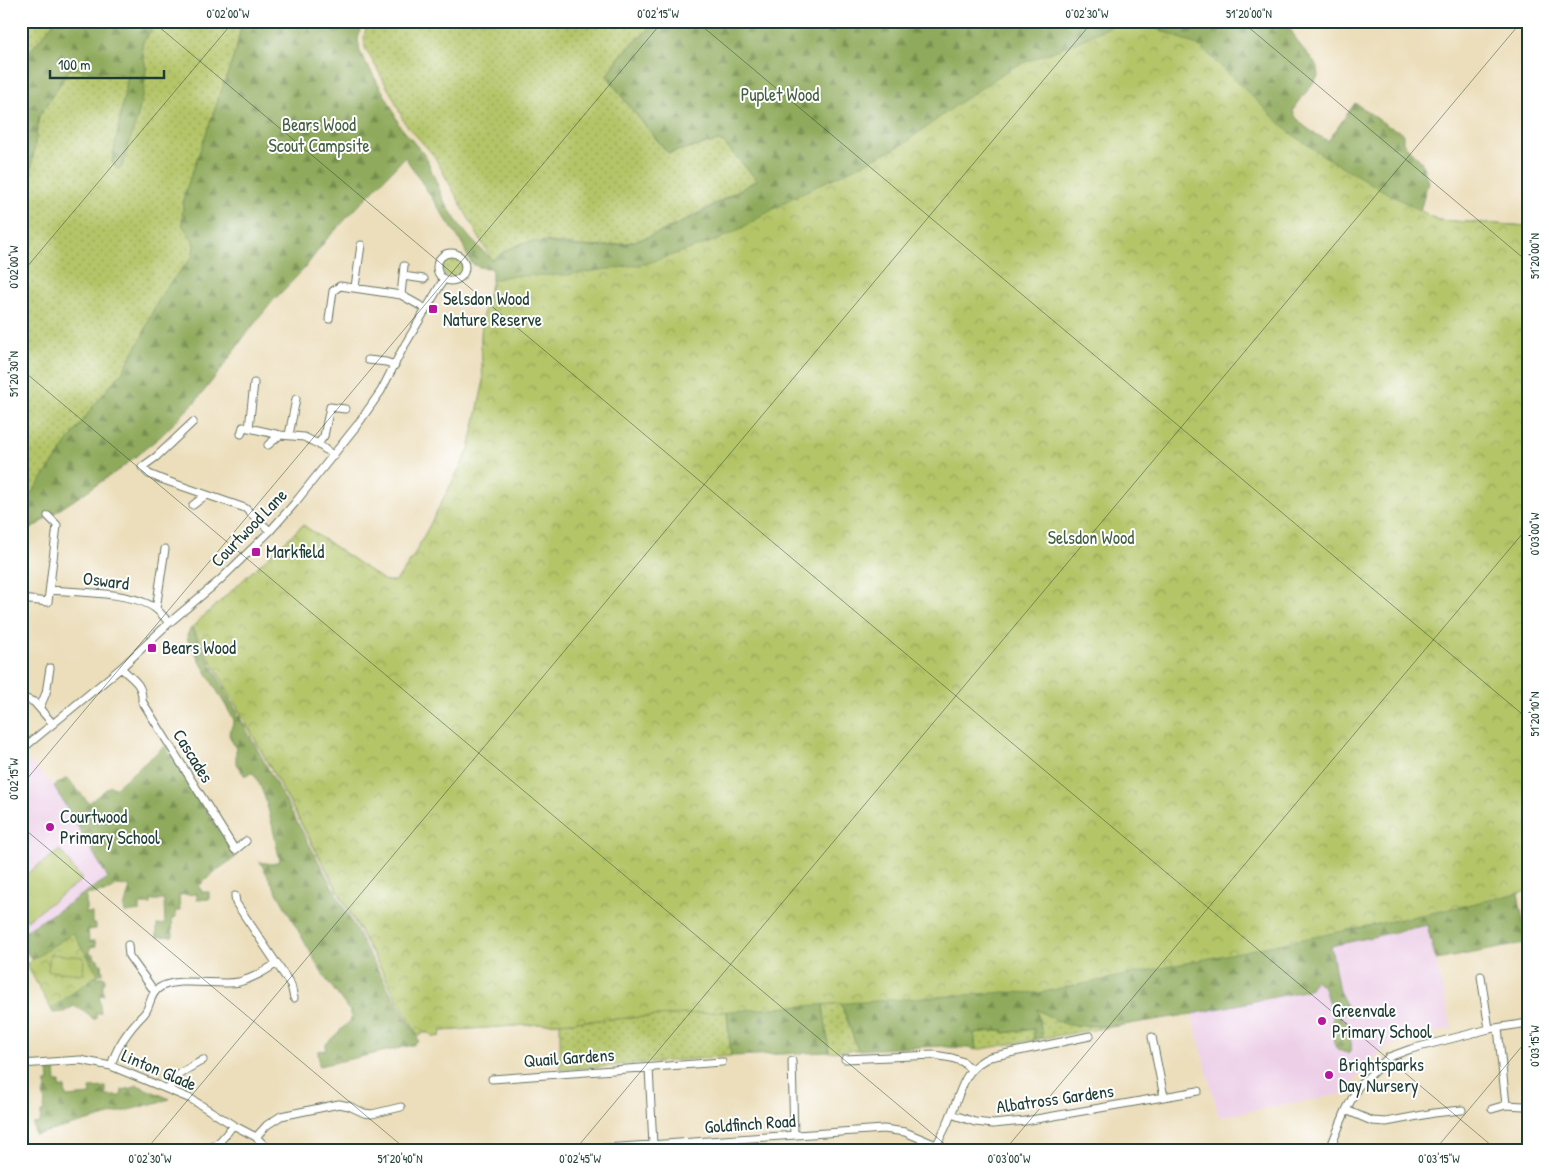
<svg xmlns="http://www.w3.org/2000/svg" width="1549" height="1172" font-family="'Patrick Hand',sans-serif">
	<defs>
		<pattern id="grass-dots" width="8" height="8" patternUnits="userSpaceOnUse" patternTransform="scale(1.25)"><rect width="8" height="8" fill="#b4c568"/><path d="M2 2h.1M6 6h.1" fill="none" stroke="#92a156" stroke-width="1.8" stroke-linecap="round"/></pattern>
		<pattern id="forest-firs" width="22" height="20" patternUnits="userSpaceOnUse" patternTransform="scale(1.25)"><rect width="22" height="20" fill="#8faa5c"/><path d="M5 1l3.5 6h-7zM16 11l3.5 6h-7z" fill="#748c4d"/></pattern>
		<pattern id="park-crowns" width="20" height="18" patternUnits="userSpaceOnUse" patternTransform="scale(1.25)"><rect width="20" height="18" fill="#b4c568"/><path d="M2 6a3 3 0 1 1 6 0M12 15a3 3 0 1 1 6 0" fill="none" stroke="#92a156"/></pattern>
	</defs>
	<rect width="100%" height="100%" fill="#fff"/>
	<filter id="ink" filterUnits="userSpaceOnUse"><feTurbulence type="fractalNoise" baseFrequency=".02" numOctaves="2"/><feDisplacementMap in="SourceGraphic" scale="10" xChannelSelector="R" yChannelSelector="G"/><feConvolveMatrix kernelMatrix="1 2 1 2 8 2 1 2 1" color-interpolation-filters="sRGB"/></filter>
	<filter id="wash" filterUnits="userSpaceOnUse"><feTurbulence type="fractalNoise" baseFrequency=".0096" numOctaves="4" result="noise"/><feDisplacementMap in="SourceGraphic" scale="20" xChannelSelector="R" yChannelSelector="G"/><feGaussianBlur stdDeviation="1.12" result="paint"/><feColorMatrix in="noise" values="0 0 0 0 0 0 0 0 0 0 0 0 0 0 0 0 0 1.4 0 .05"/><feComposite in="paint" operator="in"/></filter>
	<g filter="url(#wash)">
		<rect width="100%" height="100%" fill="#ecdebb"/>
		<!-- built -->
		<path fill="#edd0e8" d="M29 761 54 786 108 878 21 934V767Z
			M1427 925 1452 1028 1388 1046 1371 1061 1343 1094 1219 1117 1192 1014 1309 990 1331 946Z"/>
		<!-- grass -->
		<path fill="url(#grass-dots)" stroke="#6a814e" d="M21 21H280L205 236 44 520 21 536Z
			M367 21H658L622 54 607 75 625 101 668 153 719 140 724 143 757 180 682 222 654 235 627 243 598 247 580 246 545 241 505 251 492 261 434 156 404 122 394 99 365 48 364 37Z
			M442 267a10 10 0 1 1 20 0a10 10 0 1 1-20 0Z
			M841 1003 858 1050 829 1052 823 1005Z
			M1036 1009C1066 1028 1083 1026 1117 1026L1043 1038Z
			M727 1011 731 1056 560 1070V1022Z
			M1034 1029V1040L976 1050 974 1033 1003 1030 1004 1033Z"/>
		<!-- forest -->
		<path fill="url(#forest-firs)" stroke="#577448" d="M55 21H157L143 42 142 48 146 69 144 89 138 115 122 167 119 169 116 168 112 162 128 75 70 69 39 116 34 152 27 192 21 208 23 118 21 70 30 51Z
			M242 21H363L358 39 360 52 391 106 399 125 426 157 444 201 456 220 470 238 492 260C503 253 515 244 529 242 541 240 551 243 563 245 584 247 606 248 627 243 674 232 716 204 757 180L724 143 719 141 668 153 625 101 607 75 622 54 658 21H1285C1290 29 1295 37 1300 45 1308 55 1318 63 1319 75L1293 110C1296 124 1316 134 1328 141L1355 103 1388 126 1403 133V143L1421 161 1428 182 1420 211 1438 220 1528 226 1350 930 1518 893 1527 943 1436 960 1427 925 1331 946 1339 991 1347 1006 1346 1010 1341 1016 1342 1020H1346C1347 1029 1353 1043 1351 1051L1348 1053C1326 1049 1338 1037 1331 1024L1333 1018 1332 1008 1329 1005 1324 987 1315 980 1309 990 1192 1014 1117 1026 1069 1025 1055 1020 1037 1009 1043 1038 1034 1040V1029L1004 1033 1003 1030 974 1033 976 1050C965 1046 953 1049 942 1046L858 1050 841 1003 823 1005 829 1052 731 1056 727 1011 441 1031 440 1036 435 1037C429 1032 425 1031 418 1036 341 900 269 762 192 627L303 525 385 581H396L412 559 469 450 483 385 481 340 482 318 492 280V268C472 268 470 264 463 245L405 157 326 240 304 269 273 301 246 334 220 371 196 401 161 436 120 469 53 514H51L21 536V504L34 490 94 405 123 371 143 335 154 308 169 284 193 256 194 242 183 226 182 221 184 195 236 50Z
			M191 628 380 974 416 1035 419 1041 413 1045 319 1066 318 1051 326 1050V1044L350 1021 351 1013 323 975 260 862 272 864 280 861C274 836 268 794 253 773H249L245 776 236 764V749L229 735 234 720 188 641 187 635Z
			M165 746 236 857 217 870 199 886 202 892H209V899L197 900V894L179 895 180 911H176V917L172 918 173 936 157 937V925L165 924 164 900H151V904H140V911L125 913 124 908 130 887 118 885 109 891 86 895V913H92V924H96V929L88 930 89 941H95L96 946 90 947V954H94L95 959H98L99 964H102L103 974H99L96 977H105V983H103V993L104 995 99 996 101 1013H96V1019H93L87 1013 74 1006 64 1012 53 1013 51 1009 75 990C55 976 21 961 21 934L108 878 54 786 67 778 89 803 110 786 115 788Z
			M55 1068 56 1082H60V1088L65 1087 66 1097 91 1095 90 1088 106 1087V1096H121L122 1090 132 1088 137 1085 170 1099 35 1135 33 1124 40 1123 41 1112 44 1111 45 1100 43 1095 46 1089V1082H49L48 1069Z"/>
		<!-- park -->
		<path fill="url(#park-crowns)" stroke="#6a814e" d="M1122 21H1138L1201 47 1289 132 1324 156 1387 193 1438 220 1528 226V891L1441 911 1038 993 1006 992 441 1031 440 1036 435 1037 426 1032 418 1036C342 900 269 762 192 627L303 525 385 581 392 582 399 578 412 559 469 450 483 385 481 340 482 318 493 280 509 276 566 275 645 264 715 241 740 229 792 198 902 145 962 101 1011 68 1077 42Z
			M73 933 98 974 51 1009 26 964Z"/>
		<!-- pitch -->
		<path fill="#b4c568" stroke="#6a814e" d="M60 850 82 880 27 920 21 912V878Z
			M50 954 84 957 83 974 48 971Z"/>
	</g>
	<g filter="url(#ink)">
		<g fill="none" stroke-linecap="round" stroke-linejoin="round">
			<!-- street casing -->
			<g stroke="#677563" stroke-width="9">
				<path id="street" d="M437 267a14 14 0 1 1 28 0a14 14 0 1 1-28 0Z
					M403 276 424 279
					M355 287 361 245
					M401 295 404 266
					M329 319 333 291 340 286 401 295 426 309
					M368 360 386 362 395 365
					M254 383 249 428 280 435 304 437 318 444 334 456
					M193 422 156 457 142 467 149 474 161 479 245 508 270 531
					M241 434 243 427 249 428
					M289 435 296 399
					M318 444 324 436 330 407 345 409
					M268 445 280 435
					M193 505 206 495
					M50 590C77 592 135 592 156 609 161 613 165 618 169 623
					M21 599 48 602 57 525 48 516
					M156 609 165 549
					M121 668C132 679 143 683 142 701L235 850 246 841
					M21 697 34 702 53 724
					M40 707 46 693 50 668
					M21 750 121 668 169 623 220 580 270 531 294 504 358 424 381 391 403 348 444 279
					M235 896 236 903 291 985 294 998
					M128 945 129 956 155 992
					M1481 976 1489 1029
					M1498 1028 1506 1105
					M1152 1037 1164 1097
					M845 1059 934 1055 952 1058 963 1062 971 1070
					M792 1061 794 1135
					M21 1064 80 1060 111 1066 191 1099 233 1125 256 1137 270 1151
					M111 1066C117 1045 129 1029 144 1014 151 1006 149 995 159 988 176 976 218 986 239 982 254 978 265 971 277 963
					M649 1068 653 1145
					M492 1079 722 1062
					M169 1090C174 1073 189 1069 203 1060
					M1492 1109 1506 1105 1524 1106
					M1346 1110 1372 1121 1386 1122 1434 1113 1462 1110
					M951 1114 975 1122 993 1124 1025 1121 1198 1091
					M256 1137 267 1125 281 1116 339 1104 349 1106 364 1113 372 1114 401 1107
					M195 1151C216 1148 221 1142 233 1125
					M562 1151 884 1129 905 1132 936 1145
					M692 1151V1143
					M933 1151C940 1139 947 1125 952 1112 962 1089 964 1068 990 1057L1090 1036
					M1272 1151C1292 1147 1308 1147 1327 1151
					M1329 1151 1346 1110 1358 1087 1389 1057 1411 1049 1489 1029 1528 1023"/>
			</g>
			<!-- street -->
			<use href="#street" stroke="#fff" stroke-width="7"/>
		</g>
	</g>
	<!-- ticks -->
	<path fill="none" stroke="#1f3d34" stroke-width="1" stroke-opacity="0.45" d="M152 21 1498 1151M696 21 1528 719M1241 21 1528 262M21 274 234 21M21 369 953 1151M21 786 663 21M21 826 408 1151M145 1151 1093 21M574 1151 1522 21M1004 1151 1528 527M1434 1151 1528 1039"/>
	<!-- markers -->
	<g fill="#b5179e" stroke="#fff" stroke-width="2">
		<rect x="428" y="304" width="10" height="10" rx="2.5"/>
		<rect x="251" y="547" width="10" height="10" rx="2.5"/>
		<rect x="147" y="643" width="10" height="10" rx="2.5"/>
		<circle cx="50" cy="827" r="5"/>
		<circle cx="1322" cy="1021" r="5"/>
		<circle cx="1329" cy="1075" r="5"/>
	</g>
	<g text-anchor="middle" stroke-width="4" stroke-linejoin="round" paint-order="stroke">
		<!-- park labels -->
		<g font-size="18" fill="#445f41" stroke="#fff">
			<text x="780" y="101">Puplet Wood</text>
			<text x="319" y="131">Bears Wood<tspan x="319" dy="21">Scout Campsite</tspan></text>
			<text x="1091" y="544">Selsdon Wood</text>
		</g>
		<!-- poi labels -->
		<g font-size="18" fill="#1f3d34" stroke="#fff" text-anchor="start">
			<text x="443" y="305">Selsdon Wood<tspan x="443" dy="21">Nature Reserve</tspan></text>
			<text x="266" y="558">Markfield</text>
			<text x="162" y="654">Bears Wood</text>
			<text x="60" y="823">Courtwood<tspan x="60" dy="21">Primary School</tspan></text>
			<text x="1332" y="1017">Greenvale<tspan x="1332" dy="21">Primary School</tspan></text>
			<text x="1339" y="1071">Brightsparks<tspan x="1339" dy="21">Day Nursery</tspan></text>
		</g>
		<!-- street labels -->
		<g font-size="18" fill="#1f3d34" stroke="#fff">
			<text transform="translate(249 528) rotate(-46)" y="6">Courtwood Lane</text>
			<text transform="translate(106 581) rotate(7)" y="6">Osward</text>
			<text transform="translate(193 756) rotate(58)" y="6">Cascades</text>
			<text transform="translate(569 1058) rotate(-4)" y="6">Quail Gardens</text>
			<text transform="translate(159 1070) rotate(23)" y="6">Linton Glade</text>
			<text transform="translate(1055 1099) rotate(-8)" y="6">Albatross Gardens</text>
			<text transform="translate(750 1124) rotate(-4)" y="6">Goldfinch Road</text>
		</g>
	</g>
	<!-- margin -->
	<rect width="1549" height="1172" fill="none" stroke="#fff" stroke-width="55"/>
	<!-- scale -->
	<path d="M50 70v8h114v-8" fill="none" stroke="#1f3d34" stroke-width="2.5"/>
	<text x="58" y="70" font-size="15" fill="#1f3d34" stroke="#ffffff" stroke-width="4" paint-order="stroke">100 m</text>
	<rect x="28" y="28" width="1494" height="1116" fill="none" stroke="#1f3d34" stroke-width="2"/>
	<g font-size="12" text-anchor="middle" fill="#1f3d34">
		<text x="228" y="18">0°02'00"W</text>
		<text x="658" y="18">0°02'15"W</text>
		<text x="1087" y="18">0°02'30"W</text>
		<text x="1249" y="18">51°20'00"N</text>
		<text transform="translate(1535 256) rotate(-90)" y="4">51°20'00"N</text>
		<text transform="translate(14 267) rotate(-90)" y="4">0°02'00"W</text>
		<text transform="translate(14 374) rotate(-90)" y="4">51°20'30"N</text>
		<text transform="translate(1535 534) rotate(-90)" y="4">0°03'00"W</text>
		<text transform="translate(1535 714) rotate(-90)" y="4">51°20'10"N</text>
		<text transform="translate(14 779) rotate(-90)" y="4">0°02'15"W</text>
		<text transform="translate(1535 1046) rotate(-90)" y="4">0°03'15"W</text>
		<text x="150" y="1163">0°02'30"W</text>
		<text x="400" y="1163">51°20'40"N</text>
		<text x="580" y="1163">0°02'45"W</text>
		<text x="1009" y="1163">0°03'00"W</text>
		<text x="1439" y="1163">0°03'15"W</text>
	</g>
</svg>
